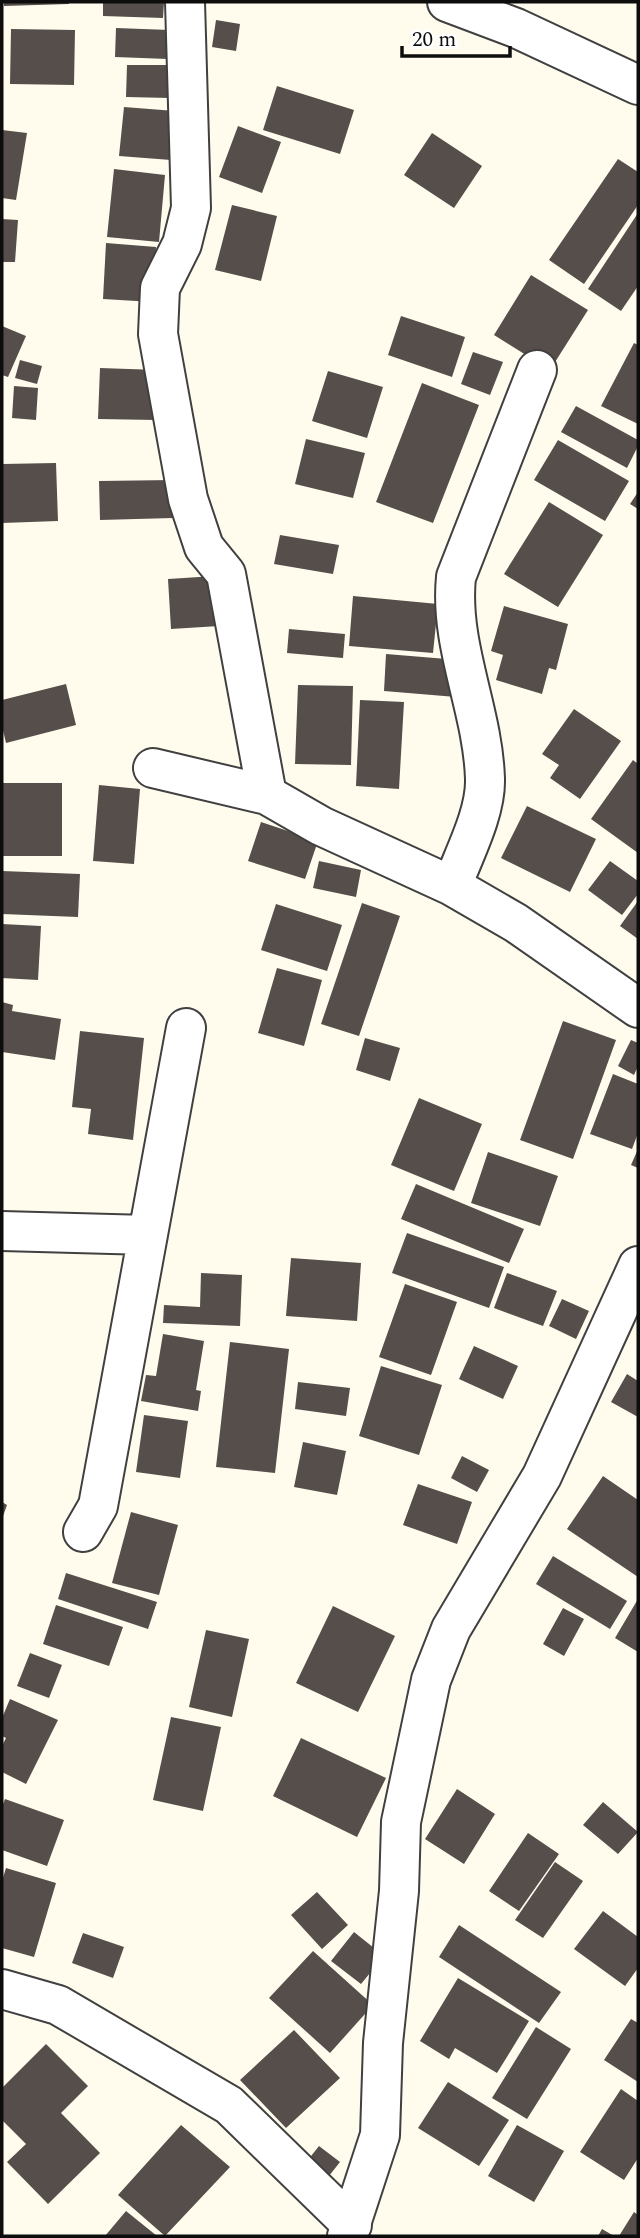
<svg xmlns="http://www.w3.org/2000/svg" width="640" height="2238" font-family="Spectral,serif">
	<rect width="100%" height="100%" fill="#fffcee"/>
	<!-- building -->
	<path fill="#564e4a" d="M4 2H69V4L4 6Z
		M103 2H164L163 18 103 16Z
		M216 20 240 24 236 51 212 47Z
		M116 28 170 30 168 59 115 57Z
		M11 29 75 30 74 85 10 84Z
		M127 65H170V98L126 97Z
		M277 86 354 110 340 154 263 130Z
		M124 107 175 111 171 160 119 156Z
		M238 126 281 142 262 193 219 177Z
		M2 130 27 133 16 200 2 198Z
		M432 133 482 166 454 208 404 175Z
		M618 159 638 172V205L584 284 549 260Z
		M114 169 165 175 159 242 107 237Z
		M232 205 277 216 261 281 215 270Z
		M638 213V286L621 311 588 289Z
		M2 219 18 220 15 262H2Z
		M106 243 156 247 153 302 103 299Z
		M531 275 588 310 550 370 494 335Z
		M401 316 465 337 452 377 388 355Z
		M2 326 26 336 8 377 2 375Z
		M634 343 638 345V424L601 406Z
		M473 352 503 362 490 395 461 384Z
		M20 360 42 366 37 384 15 378Z
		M100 368 158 370 156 420 98 419Z
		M328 371 383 387 367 438 312 421Z
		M422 383 479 405 433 523 376 502Z
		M14 386 38 388 36 420 12 418Z
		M576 406 638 440V446L627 468 561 432Z
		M306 439 365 453 353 498 295 484Z
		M558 440 629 481 605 521 534 480Z
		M56 463 58 521 2 523V464Z
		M173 480V518L100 520 99 481Z
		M638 492V509L630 504Z
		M549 502 603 535 558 607 504 574Z
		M280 535 339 545 333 574 274 564Z
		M215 576 219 626 171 629 168 579Z
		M353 596 438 604 433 653 349 646Z
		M504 606 568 624 556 670 549 668 542 694 496 680 503 655 491 651Z
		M289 629 345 634 343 658 287 653Z
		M386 654 459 660 456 697 384 691Z
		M66 684 76 725 6 743 2 726V700Z
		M298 685 353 686 351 765 295 764Z
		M360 700 404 702 399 789 356 786Z
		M574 709 621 741 580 799 550 778 559 765 542 754Z
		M633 760 638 764V853L591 819Z
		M3 783H62V856H3Z
		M99 785 140 789 134 864 93 861Z
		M527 806 596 839 570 892 501 858Z
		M261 822 318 841 305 879 248 861Z
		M319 861 361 870 356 897 313 888Z
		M610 861 638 881V894L622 915 588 890Z
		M2 871 80 874 78 917 2 914Z
		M638 901V939L620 926Z
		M362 903 400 916 359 1036 321 1024Z
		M276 904 342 925 327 971 261 950Z
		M2 924 41 926 38 980 2 978Z
		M277 968 322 980 304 1046 258 1033Z
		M2 1002 13 1005 12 1011 61 1019 55 1060 2 1052Z
		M563 1021 616 1040 573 1159 520 1140Z
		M80 1031 144 1038 133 1140 88 1134 91 1109 72 1107Z
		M365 1038 400 1048 390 1081 356 1070Z
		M631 1040 638 1043V1066L634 1075 618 1066Z
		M613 1074 638 1084V1133L632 1149 590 1134Z
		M419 1098 482 1124 454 1191 391 1165Z
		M638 1149V1168L631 1165Z
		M488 1152 558 1176 540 1226 471 1203Z
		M416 1184 524 1229 509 1263 401 1219Z
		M407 1233 504 1267 489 1308 392 1273Z
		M291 1258 361 1263 357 1321 286 1316Z
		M201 1273 242 1275 240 1326 163 1323 164 1305 200 1307Z
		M507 1273 557 1291 543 1326 494 1308Z
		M405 1284 457 1302 431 1375 379 1357Z
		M562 1299 589 1311 576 1339 549 1326Z
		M163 1334 204 1341 196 1390 201 1391 198 1411 141 1401 146 1375 156 1376Z
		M230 1342 289 1349 275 1473 216 1467Z
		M474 1346 518 1366 503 1399 459 1379Z
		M381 1366 442 1385 419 1455 359 1436Z
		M627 1374 638 1381V1417L611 1402Z
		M298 1382 350 1388 346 1416 295 1409Z
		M144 1415 188 1421 180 1478 136 1472Z
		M303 1442 346 1451 337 1495 294 1487Z
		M462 1456 489 1470 477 1492 451 1478Z
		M603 1476 638 1500V1577L567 1529Z
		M418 1484 472 1502 457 1544 403 1525Z
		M2 1502 7 1505 2 1519Z
		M131 1512 178 1525 159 1595 112 1583Z
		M553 1556 627 1601 610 1629 536 1584Z
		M66 1573 157 1602 148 1629 58 1599Z
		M638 1599V1652L615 1638Z
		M56 1605 123 1627 109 1666 43 1644Z
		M333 1606 395 1636 358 1712 296 1683Z
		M563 1608 584 1619 564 1656 543 1644Z
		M206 1630 249 1639 232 1717 189 1707Z
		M30 1653 62 1665 49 1698 17 1686Z
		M10 1699 58 1720 26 1784 2 1772V1746L6 1738 2 1736V1718Z
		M171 1717 221 1727 203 1811 153 1800Z
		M301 1738 386 1778 357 1837 273 1796Z
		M457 1789 495 1814 464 1864 425 1839Z
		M5 1799 64 1820 47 1866 2 1850V1807Z
		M603 1802 638 1832 618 1854 583 1825Z
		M528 1833 559 1854 519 1911 489 1891Z
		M555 1862 583 1881 543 1938 515 1920Z
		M6 1868 56 1883 34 1957 2 1948V1881Z
		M317 1892 348 1925 322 1949 291 1915Z
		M603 1911 638 1937V1968L625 1986 574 1949Z
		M459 1925 561 1992 539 2023 439 1957Z
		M354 1932 384 1956 361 1984 331 1961Z
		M83 1933 124 1947 113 1978 72 1963Z
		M313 1951 373 2005 330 2053 269 1998Z
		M458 1978 529 2021 497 2073 455 2048 449 2059 420 2041Z
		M631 2019 638 2023V2082L604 2060Z
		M536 2027 571 2049 527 2119 492 2098Z
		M294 2030 340 2078 286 2128 240 2080Z
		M46 2044 88 2086 61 2113 100 2153 48 2204 7 2162 26 2144 2 2120V2088Z
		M448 2082 509 2120 479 2166 418 2128Z
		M621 2089 638 2101V2158L624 2180 580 2152Z
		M181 2125 230 2167 165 2236 118 2195Z
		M517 2125 564 2151 534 2202 488 2176Z
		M319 2146 340 2162 325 2181 304 2165Z
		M126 2211 157 2236H105Z
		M634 2212 638 2215V2236H619Z
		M602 2229 614 2236H598Z"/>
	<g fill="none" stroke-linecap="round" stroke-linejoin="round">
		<!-- minor casing -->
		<g stroke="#404040" stroke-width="42">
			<path id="minor" d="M185 2 191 208 182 244 160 288 158 334 188 499 204 547 226 574 267 795
				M447 2 516 28 638 85
				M153 768 267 795 321 826 452 886 516 923 638 1008
				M452 886C464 854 486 813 485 779 483 710 449 646 456 577L537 370
				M2 1231 148 1235
				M83 1532 98 1506 186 1028
				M2 1989 58 2005 229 2105 352 2225
				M347 2236 380 2135 383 2043 399 1891 401 1822 431 1680 451 1629 542 1476 638 1266"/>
		</g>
		<!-- minor -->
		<use href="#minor" stroke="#fff" stroke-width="38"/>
	</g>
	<!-- border -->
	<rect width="640" height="2238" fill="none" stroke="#0d0d0d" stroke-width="7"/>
	<!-- scale -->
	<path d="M402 46v10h108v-10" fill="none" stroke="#0d0d0d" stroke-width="3.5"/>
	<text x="412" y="46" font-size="21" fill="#0d0d0d" stroke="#ffffff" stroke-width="5" paint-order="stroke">20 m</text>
</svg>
